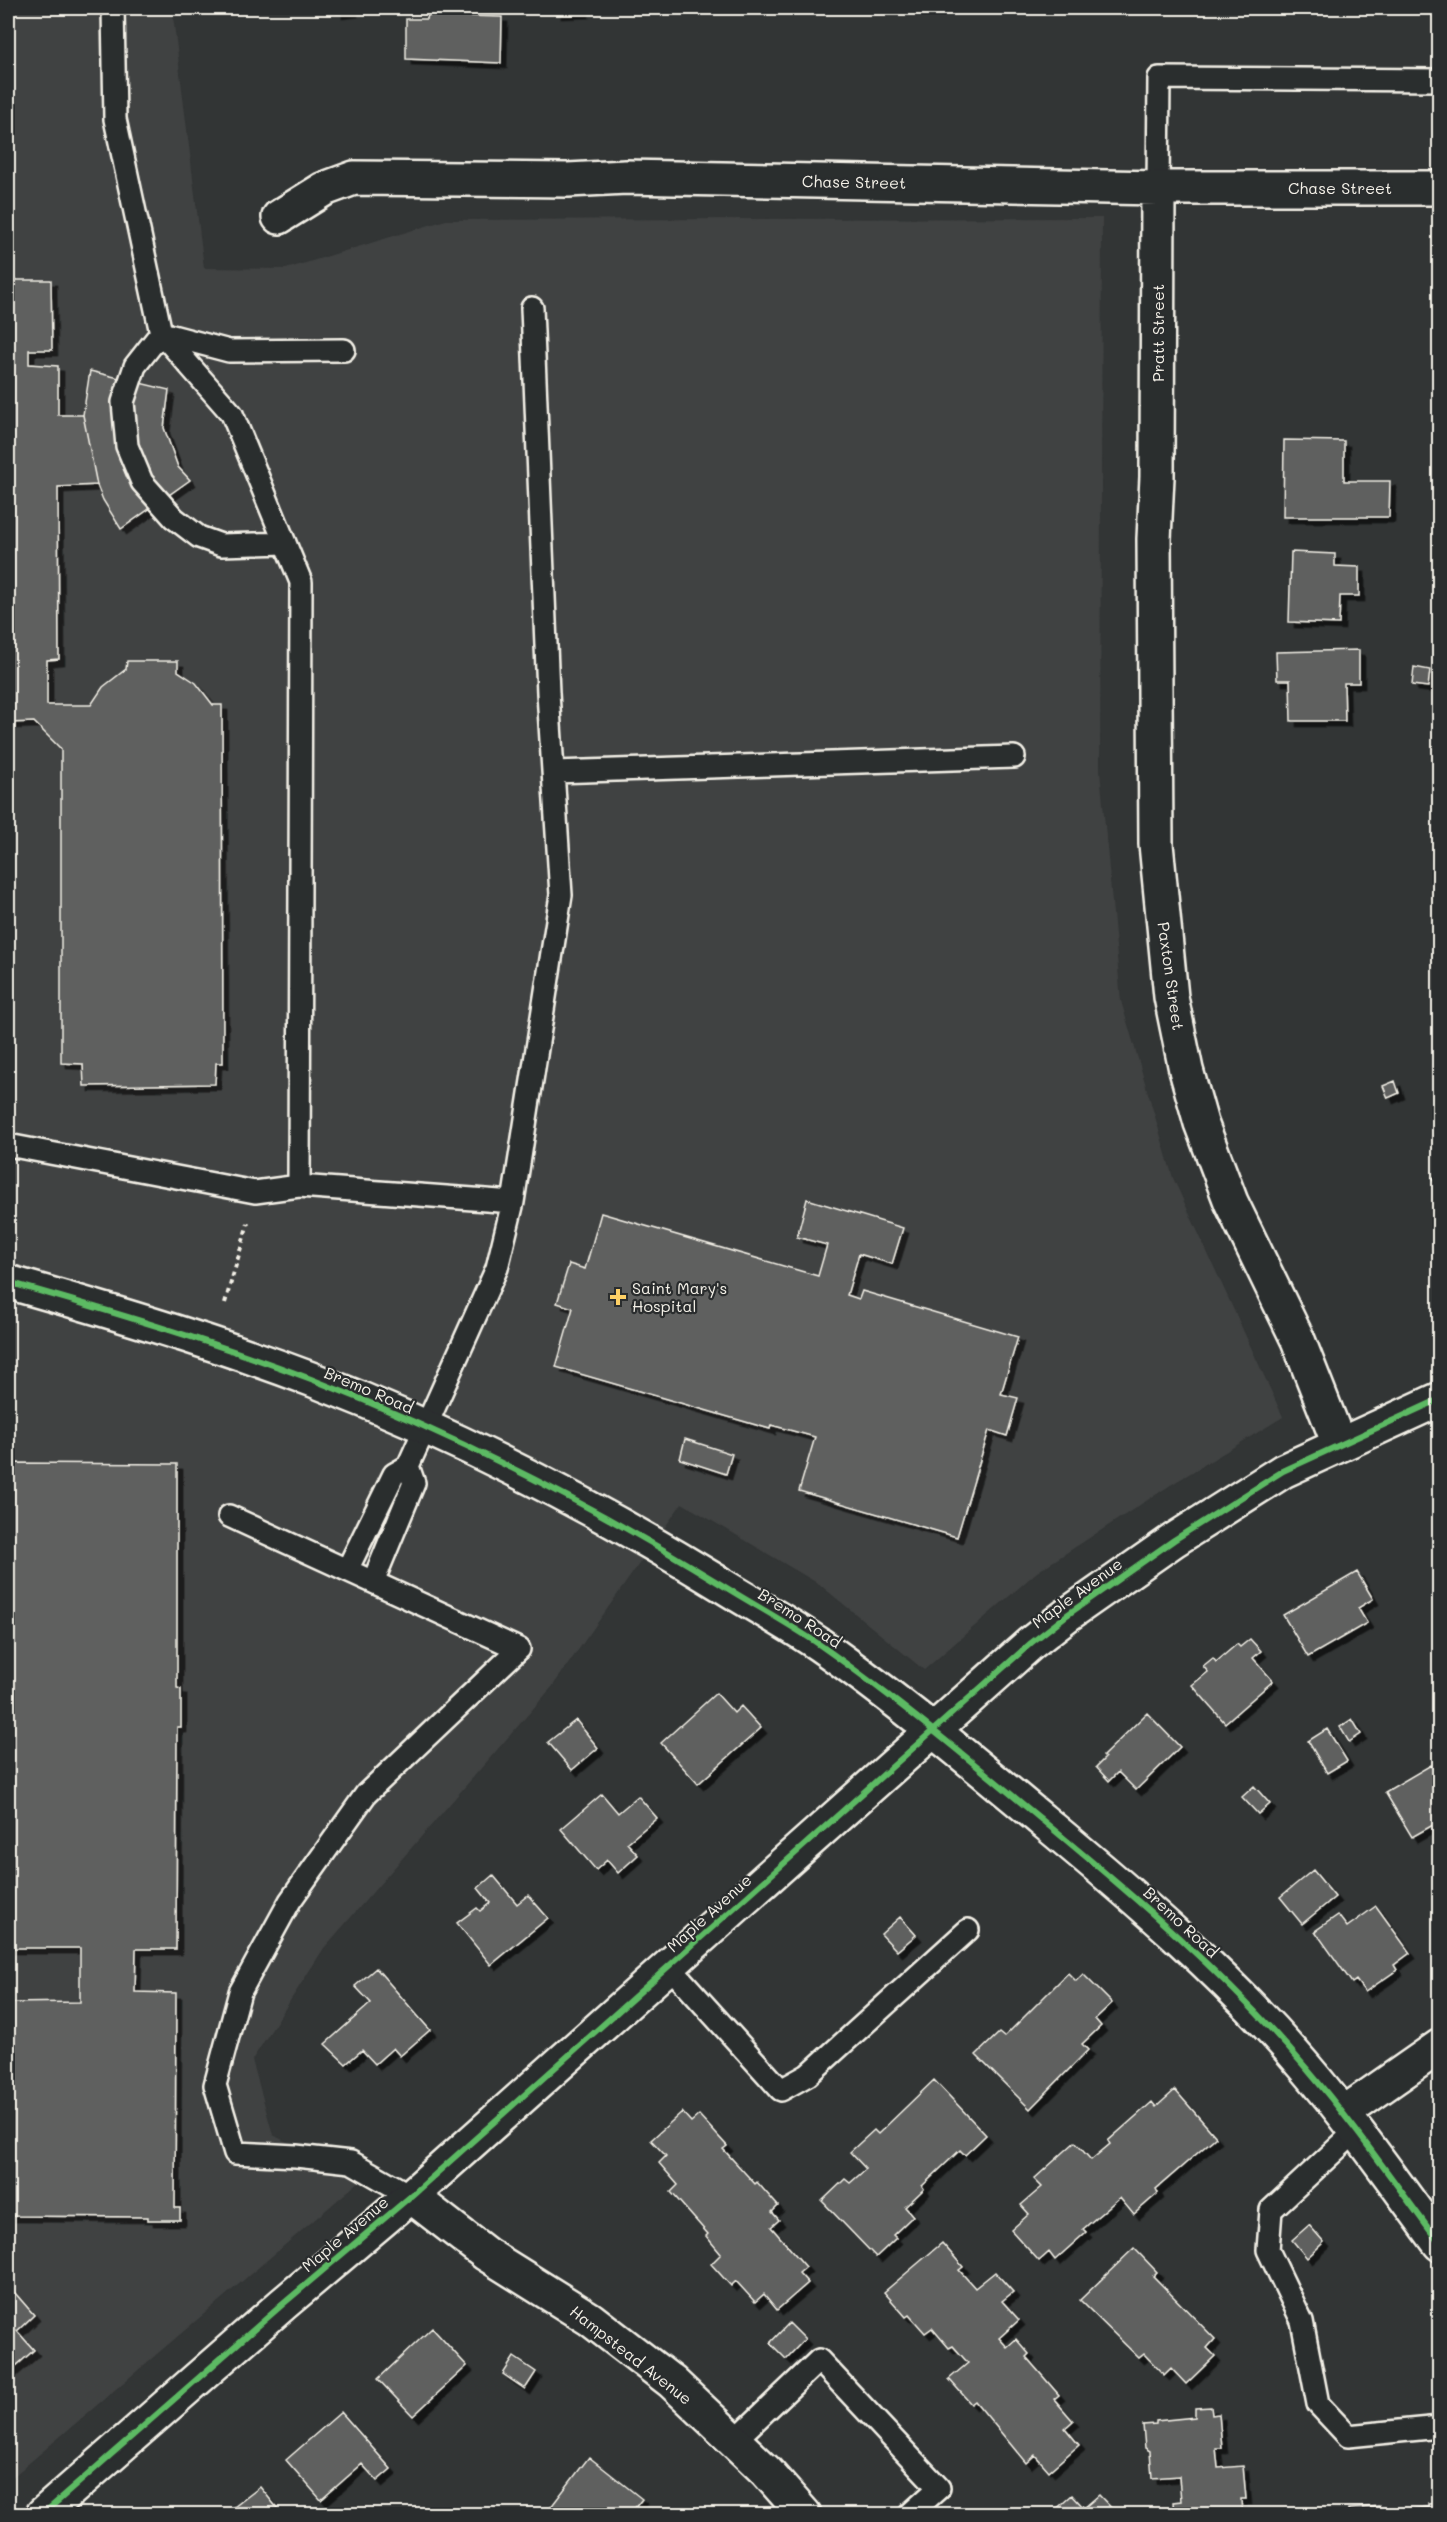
<svg xmlns="http://www.w3.org/2000/svg" width="1447" height="2522" font-family="Mali,sans-serif">
	<defs>
		<filter id="shadow"><feDropShadow dx="5.5" dy="5.5" stdDeviation="0" flood-color="#0009"/></filter>
	</defs>
	<rect width="100%" height="100%" fill="#323535"/>
	<filter id="ink" filterUnits="userSpaceOnUse"><feTurbulence type="fractalNoise" baseFrequency=".0167" numOctaves="2"/><feDisplacementMap in="SourceGraphic" scale="12" xChannelSelector="R" yChannelSelector="G"/><feConvolveMatrix kernelMatrix="1 2 1 2 8 2 1 2 1" color-interpolation-filters="sRGB"/></filter>
	<g filter="url(#ink)">
		<!-- built -->
		<path fill="#404242" d="M8 8H172L204 268 286 269 446 220 1102 218 1100 771 1121 1001 1173 1178 1283 1417 1169 1486 1037 1572 924 1670 819 1584 682 1503 552 1687 324 1948 252 2060 273 2135 361 2180 8 2481Z"/>
		<!-- building -->
		<path fill="#5f605f" stroke="#f4f1e8" stroke-width="1.5" filter="url(#shadow)" d="M337 8H352V11L337 13Z
			M556 8H583V12L556 13Z
			M428 15 502 17 501 63 406 59V19H427Z
			M8 280H51L52 350H29V364L58 366V415H83L97 485 58 487 59 659 47 660V705H91L103 687 126 669 127 661H178V671L196 683 213 705H222L223 1063H216L215 1084 84 1086 83 1064 61 1063V749L34 722 8 723Z
			M90 371 169 390 164 428 178 467 190 480 121 529 103 500 97 485 83 415Z
			M1284 440 1344 441V481H1390L1389 517H1283Z
			M1291 552 1335 554V566L1359 567V596H1340L1339 624 1289 622Z
			M1359 650V683H1344L1345 721H1291L1290 680H1277L1276 652Z
			M1414 667 1430 670 1428 687 1412 685Z
			M1395 1081 1399 1093 1388 1098 1383 1086Z
			M1440 1175V1196L1432 1178Z
			M807 1199 903 1228 892 1264 859 1254 847 1295 859 1299 862 1291 1018 1337 1001 1394 1018 1398 1007 1436 989 1430 957 1537 799 1491 815 1437 771 1425 770 1429 556 1367 573 1308 557 1303 569 1264 585 1269 601 1213 818 1276 827 1245 797 1237Z
			M685 1439 732 1454 726 1474 680 1459Z
			M8 1463 177 1464V1688L181 1689V1727H177L176 1949H136L135 1992 176 1993 175 2208H180V2220H148V2217L8 2216V2003L80 2002V1948H8Z
			M1357 1572 1373 1599 1358 1608 1367 1623 1308 1657 1283 1615Z
			M1250 1639 1261 1651 1253 1658 1273 1681 1225 1723 1192 1685 1208 1672 1203 1666 1213 1658 1216 1662 1237 1644 1240 1647Z
			M716 1693 734 1713 741 1706 761 1728 698 1784 661 1743Z
			M1147 1713 1180 1747 1136 1790 1118 1772 1109 1781 1096 1767 1105 1758 1103 1756Z
			M1352 1719 1361 1734 1349 1742 1340 1727Z
			M576 1720 598 1748 572 1770 548 1742Z
			M1327 1729 1347 1761 1327 1773 1308 1741Z
			M1431 1765 1440 1779V1821L1412 1837 1385 1792Z
			M1254 1786 1270 1804 1258 1814 1242 1797Z
			M602 1794 618 1813 638 1796 657 1818 627 1843 638 1855 618 1873 607 1860 596 1870 561 1829Z
			M1313 1870 1335 1897 1302 1924 1280 1897Z
			M493 1875 517 1904 528 1895 548 1918 491 1965 457 1923 477 1908 480 1911 490 1903 478 1888Z
			M1376 1906 1410 1953 1394 1965 1397 1970 1365 1992 1356 1980 1352 1983 1315 1931 1338 1915 1347 1927Z
			M900 1917 916 1935 897 1951 881 1934Z
			M376 1968 430 2030 400 2056 393 2048 375 2064 362 2050 346 2064 325 2044 371 2003 355 1986Z
			M1068 1973 1076 1981 1083 1974 1112 2003 1095 2019 1101 2026 1082 2044 1088 2050 1030 2109 976 2055 999 2033 1004 2037Z
			M934 2080 986 2135 965 2155 960 2150 922 2186 924 2189 905 2207 913 2216 893 2235 896 2238 876 2257 822 2201 845 2179 850 2183 866 2169 850 2152 874 2130 878 2134Z
			M1175 2090 1216 2137 1156 2189 1158 2193 1134 2214 1120 2197 1083 2229 1086 2232 1055 2260 1049 2252 1039 2261 1011 2230 1029 2214 1021 2205 1042 2187 1034 2179 1075 2142 1091 2160 1110 2144 1108 2141 1152 2102 1156 2107Z
			M682 2112 691 2122 699 2115 727 2146 723 2149 755 2184 757 2182 778 2206 772 2212 779 2220 771 2227 806 2267 799 2273 808 2283 777 2310 764 2294 755 2302 736 2281 731 2286 711 2264 721 2254 706 2236 708 2234 671 2192 678 2185 659 2163 666 2156 651 2140Z
			M1309 2225 1324 2242 1307 2258 1292 2240Z
			M942 2243 963 2267 959 2270 975 2288 995 2272 1013 2292 1002 2301 1019 2320 999 2338 1007 2347 1016 2339 1029 2354 1026 2357 1059 2395 1054 2399 1073 2421 1065 2428 1079 2445 1049 2471 1035 2455 1026 2463 975 2401 971 2404 949 2379 968 2363 953 2346 949 2348 932 2328 925 2333 909 2315 906 2317 884 2292Z
			M1134 2248 1157 2272 1153 2276 1215 2339 1207 2348 1215 2356 1186 2384 1171 2368 1164 2375 1144 2354 1139 2358 1080 2300Z
			M8 2285 34 2315 17 2331 34 2350 8 2373Z
			M789 2323 805 2339 786 2359 770 2343Z
			M432 2328 467 2366 413 2416 378 2379Z
			M514 2357 536 2372 525 2389 503 2374Z
			M1211 2407 1212 2415 1219 2414 1222 2448H1216L1218 2468 1243 2466 1246 2499H1241L1242 2514H1174L1173 2502 1181 2501 1179 2476 1152 2478 1150 2451 1145 2448 1143 2425 1156 2424V2421L1195 2417V2408Z
			M341 2412 391 2469 377 2481 362 2464 321 2500 286 2460Z
			M589 2457 642 2499 630 2514H583L577 2510 573 2514H559L550 2508Z
			M260 2487 282 2514H225Z
			M1072 2495 1084 2508 1099 2495 1117 2514H1051Z
			M1440 2503V2514H1348V2509L1379 2506 1380 2512 1429 2507V2504Z"/>
		<g fill="none" stroke-linecap="round" stroke-linejoin="round">
			<!-- service casing -->
			<g stroke="#f4f1e8" stroke-width="26">
				<path id="service" d="M1158 188 1159 78 1440 80
					M285 543 221 545 199 537 174 518 142 482 127 446 123 402 135 366 161 333 229 351 344 350
					M554 772 1014 757
					M8 1145 255 1192 299 1186 301 582 232 414 161 333 115 119 113 8
					M299 1186 513 1202
					M229 1516 519 1649 366 1794 290 1901 240 1992 215 2085 235 2153 296 2156 351 2162 411 2196
					M347 1570 394 1474 408 1466
					M373 1582 414 1483 408 1466 497 1268 513 1202 561 895 548 693 532 308
					M669 1966 781 2090 808 2075 968 1930
					M1356 2131 1271 2210 1268 2250 1302 2321 1318 2404 1348 2436 1440 2427
					M734 2441 819 2360 939 2488 910 2514"/>
			</g>
			<!-- minor casing -->
			<g stroke="#f4f1e8" stroke-width="38">
				<path id="minor" d="M1158 188 1157 477 1154 539 1156 844 1171 997 1186 1070 1201 1123 1231 1202 1298 1340 1339 1444
					M279 217 324 189 354 178 568 180 626 177 1158 188H1440
					M8 1282C110 1311 211 1341 311 1379 453 1434 592 1505 722 1585 754 1605 788 1623 820 1645 897 1699 970 1760 1042 1820 1135 1897 1228 1976 1306 2068 1354 2124 1396 2185 1440 2244
					M1344 2113 1440 2046
					M411 2196 486 2254 590 2319 672 2382 766 2471 804 2514
					M43 2514 283 2304 411 2196 1031 1643 1067 1615 1174 1540 1283 1471 1440 1399"/>
			</g>
			<!-- path -->
			<path stroke="#f4f1e8" stroke-width="4" stroke-dasharray="4.5 4.5" stroke-linecap="butt" d="M225 1303 248 1223"/>
			<!-- service -->
			<use href="#service" stroke="#2a2d2e" stroke-width="21"/>
			<!-- minor -->
			<use href="#minor" stroke="#2a2d2e" stroke-width="33"/>
			<!-- cycleway casing -->
			<g stroke="#2a2d2e" stroke-width="10">
				<path id="cycleway" d="M8 1282C110 1311 211 1341 311 1379 453 1434 592 1505 722 1585 754 1605 788 1623 820 1645 897 1699 970 1760 1042 1820 1135 1897 1228 1976 1306 2068 1354 2124 1396 2185 1440 2244
					M43 2514 283 2304 411 2196 1031 1643 1067 1615 1174 1540 1283 1471 1440 1399"/>
			</g>
			<!-- cycleway -->
			<use href="#cycleway" stroke="#5cba63" stroke-width="6"/>
		</g>
	</g>
	<!-- markers -->
	<path fill="#ffd166" stroke="#2a2d2e" stroke-width="2" d="M615 1288h6v6h6v6h-6v6h-6v-6h-6v-6h6z"/>
	<g text-anchor="middle" stroke-width="4.5" stroke-linejoin="round" paint-order="stroke">
		<!-- street labels -->
		<g font-size="16" fill="#f4f1e8" stroke="#2a2d2e">
			<text transform="translate(854 182) rotate(1)" y="6">Chase Street</text>
			<text x="1340" y="194">Chase Street</text>
			<text transform="translate(1158 333) rotate(-90)" y="6">Pratt Street</text>
			<text transform="translate(1171 976) rotate(82)" y="6">Paxton Street</text>
			<text transform="translate(369 1390) rotate(23)" y="6">Bremo Road</text>
			<text transform="translate(1077 1593) rotate(-36)" y="6">Maple Avenue</text>
			<text transform="translate(800 1618) rotate(33)" y="6">Bremo Road</text>
			<text transform="translate(709 1913) rotate(-42)" y="6">Maple Avenue</text>
			<text transform="translate(1181 1922) rotate(43)" y="6">Bremo Road</text>
			<text transform="translate(345 2234) rotate(-40)" y="6">Maple Avenue</text>
			<text transform="translate(631 2355) rotate(38)" y="6">Hampstead Avenue</text>
		</g>
		<!-- poi labels -->
		<g font-size="16" fill="#f4f1e8" stroke="#2a2d2e" text-anchor="start">
			<text x="632" y="1294">Saint Mary's<tspan x="632" dy="18">Hospital</tspan></text>
		</g>
	</g>
	<!-- margin -->
	<rect width="1447" height="2522" fill="none" stroke="#2a2d2e" stroke-width="30"/>
	<rect x="15" y="15" width="1417" height="2492" fill="none" stroke="#f4f1e8" stroke-width="2" filter="url(#ink)"/>
</svg>
